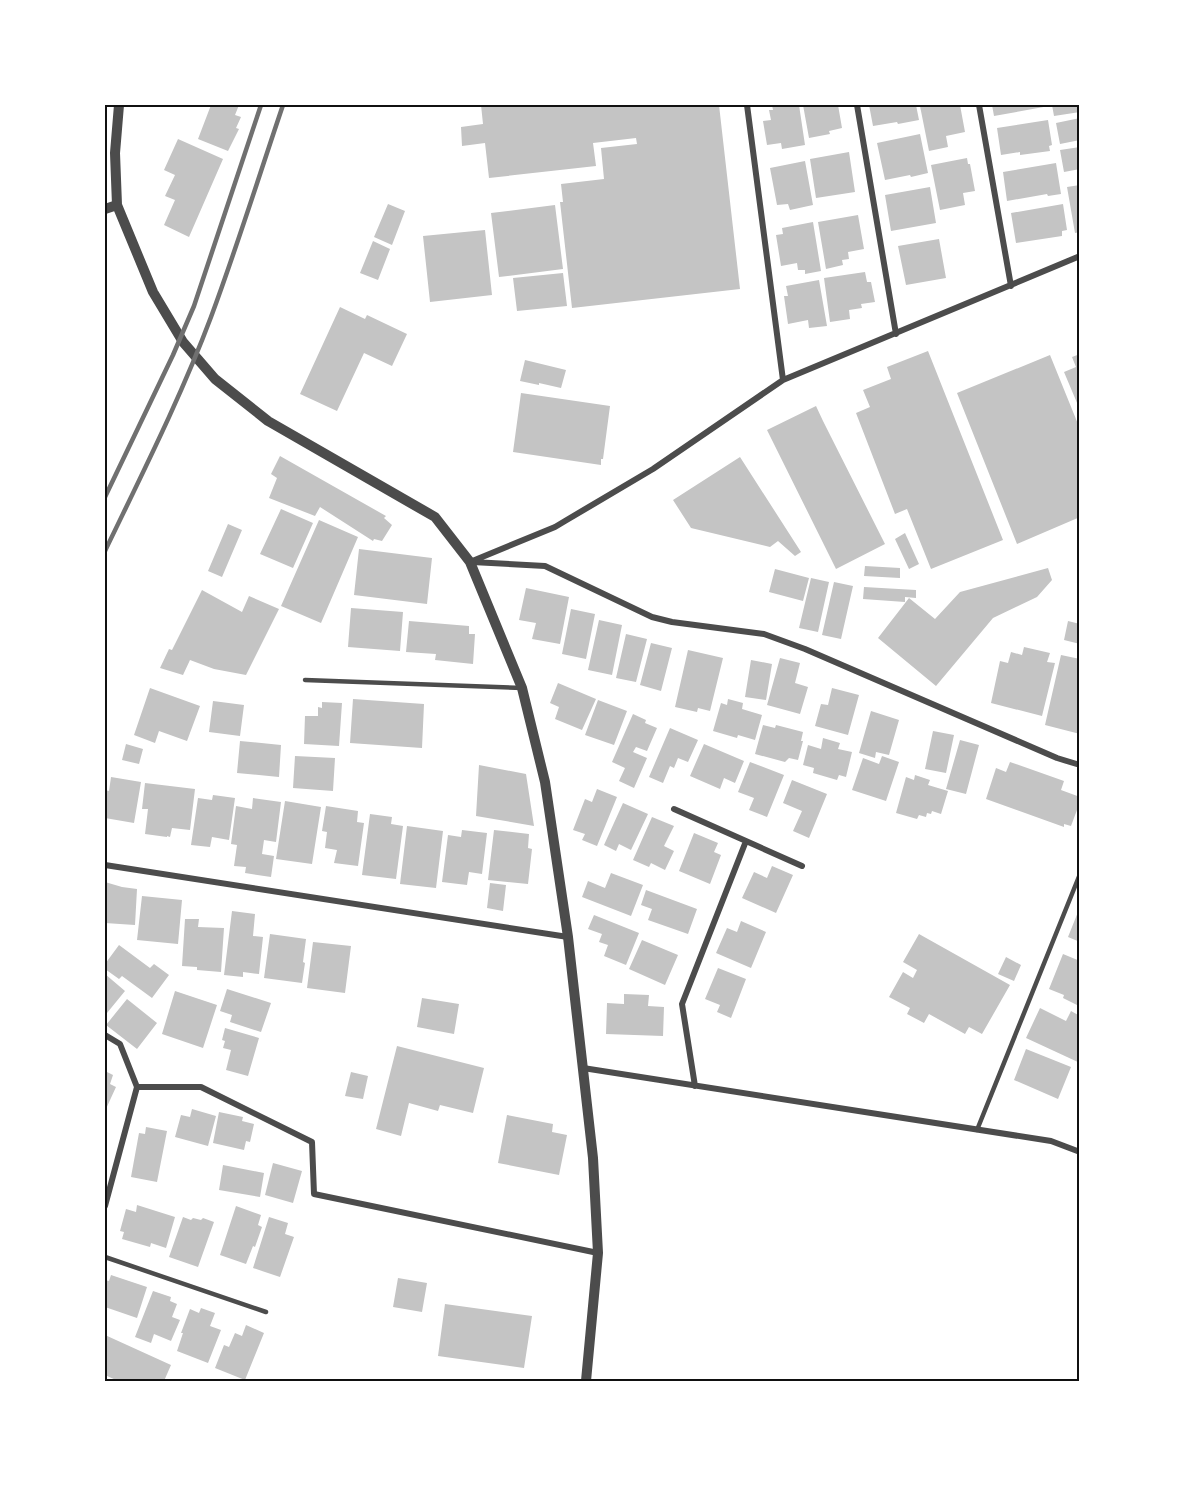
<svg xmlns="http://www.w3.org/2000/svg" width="1185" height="1486" font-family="'Alegreya Sans',sans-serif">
	<rect width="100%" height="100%" fill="#fff"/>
	<!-- building -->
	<path fill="#c4c4c4" d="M211 105H239L235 115 241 117 236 128 239 129 228 151 198 139Z
		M481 105H719L740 289 572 308 560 202H563L561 184 604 179 601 148 637 144 636 138 593 143 596 166 489 178 485 143 462 146 461 127 483 124Z
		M772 105H799L805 145 782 149 781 143 767 145 763 121 771 120 769 110H773Z
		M803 105H838L842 128 829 131 830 134 809 138Z
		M869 105H916L919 120 898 124 897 122 873 126Z
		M923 105H960L965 132 946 136 948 147 929 151 920 106Z
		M992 105H1049V106L994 116Z
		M1052 105H1080V112L1054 116Z
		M1080 118V140L1060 144 1056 123Z
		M1048 120 1052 145 1049 146 1050 151 1020 155V152L1001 155 997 128Z
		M920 134 928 173 911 177 910 175 885 180 877 143Z
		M178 139 223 159 189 237 164 225 175 200 165 196 175 175 164 170Z
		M1080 147V169L1064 172 1060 150Z
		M849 152 855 192 816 198 810 159Z
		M967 158 968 164H970L975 191 963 193 965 205 940 210 931 165Z
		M805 161 813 205 790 210 788 204 777 205 770 168Z
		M1056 163 1061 194 1048 196 1047 194 1007 201 1003 172Z
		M1080 185V232L1075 233 1067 187Z
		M930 187 936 223 891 231 885 195Z
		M388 204 405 211 392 245 374 237Z
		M1063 204 1067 230 1062 231V236L1016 243 1011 213Z
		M555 205 563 269 499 277 491 213Z
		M858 215 864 249 848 252 849 259 842 260 843 265 826 269 818 222Z
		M813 222 821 271 805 274V270H798L797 263 781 266 776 235 783 234 782 228Z
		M485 230 492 295 430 302 423 236Z
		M939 239 946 278 906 285 898 246Z
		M373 241 390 249 378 280 360 273Z
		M865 272 867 282H871L875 302 861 304 862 308 849 310 850 319 830 322 824 278Z
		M563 273 567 306 517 311 513 278Z
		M819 280 827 326 809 328 808 320 788 324 784 296H788L786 286Z
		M340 307 365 319 367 315 407 334 392 366 364 353 337 411 300 394Z
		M928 351 1003 540 931 569 907 509 895 514 856 413 870 407 863 390 891 379 887 367Z
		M1080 354V410L1064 372 1076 367 1072 357Z
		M1050 355 1080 429V517L1017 544 957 393Z
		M525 360 566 370 561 388 539 383V385L520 381Z
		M521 393 610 406 603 459H601V465L513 452Z
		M816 406 823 421 885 544 836 569 767 430Z
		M280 456 386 516 384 518 392 525 382 541 374 539 373 541 320 507 315 516 269 498 277 478 271 474Z
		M740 457 801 552 795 556 778 541 770 547 691 528 673 500Z
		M281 509 313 523 293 568 260 554Z
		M319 520 358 537 321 623 281 606Z
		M228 524 242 530 222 577 208 571Z
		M905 533 919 564 909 569 895 539Z
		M359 549 432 558 427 604 354 595Z
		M865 566 900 568V578L864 576Z
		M1048 568 1052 580 1037 597 993 618 936 686 878 638 909 598 935 619 960 592Z
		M775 569 809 578 803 601 769 592Z
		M811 578 829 582 818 632 799 628Z
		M834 582 853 586 841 639 822 635Z
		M864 587 916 590V598L905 597V602L863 599Z
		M526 588 569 597 560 644 532 639 536 623 519 620Z
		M202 590 242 612 249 596 279 609 246 675 214 669 190 660 183 675 160 668 169 649 172 650Z
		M351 608 403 612 400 651 348 647Z
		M571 609 595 614 586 659 562 654Z
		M599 620 622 625 612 675 588 670Z
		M409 621 469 626V634H475L473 664 435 660 436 654 406 652Z
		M1068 621 1080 624V644L1064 640Z
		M626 634 647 639 636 682 616 678Z
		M651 643 672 648 661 691 640 685Z
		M1024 647 1050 653 1047 662 1055 663 1042 716 991 703 1000 661 1008 663 1011 652 1022 655Z
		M688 650 723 658 710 711 698 708 697 712 675 707Z
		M1061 655 1080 659V734L1045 725Z
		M780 658 800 663 795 683 808 687 800 714 767 705Z
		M751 660 772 664 766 700 745 697Z
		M558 683 596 699 582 730 555 719 559 707 550 703Z
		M150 688 200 706 187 741 159 731 155 743 134 735Z
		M832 688 859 695 848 735 815 726 821 704 828 705Z
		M353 699 424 704 422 748 350 743Z
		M728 699 743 703 742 709 762 715 755 740 738 735 737 738 713 731 721 703 727 705Z
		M598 700 627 711 614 745 585 735Z
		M213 701 244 705 240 736 209 732Z
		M322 702 342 703 339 746 304 744 305 716H318V707L322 708Z
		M871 711 899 720 889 755 876 752 875 758 859 753Z
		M633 714 646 720 645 723 657 728 647 751 636 747 633 752 647 758 634 788 619 781 625 768 612 762Z
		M763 725 775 728 776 725 803 732 801 741H803L798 760 789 758 785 762 755 754Z
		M670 728 698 740 688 762 678 758 674 768 670 766 663 783 649 777Z
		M933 731 954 735 946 773 925 769Z
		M823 738 840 743 838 749 852 752 846 777 839 775 837 780 813 773 814 768 803 765 808 745 821 749Z
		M960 740 979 745 966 794 946 789Z
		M240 741 281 745 279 777 237 773Z
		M126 744 143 749 139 764 122 760Z
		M704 744 744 761 735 783 724 778 720 789 690 776Z
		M295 756 335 758 333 791 293 788Z
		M882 756 899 762 886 801 852 790 863 758 879 764Z
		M750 762 784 775 767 817 749 810 754 798 738 792Z
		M1010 762 1064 781 1061 790 1080 797V802L1071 826 1064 824V827L986 799 996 768 1006 772Z
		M479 765 526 774 534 826 476 816Z
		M915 775 930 780 928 785 948 791 941 814 932 811 931 814 927 813 926 817 919 815 917 819 896 813 906 777 914 780Z
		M111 777 141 782 134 823 105 818V790L109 791Z
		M792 780 827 794 809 838 793 831 802 811 783 803Z
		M145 783 195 789 190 830 172 828 170 837 167 836V837L145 834 148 809H142Z
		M597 789 617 797 597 846 582 840 585 834 573 830 585 799 592 802Z
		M213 795 235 798 229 840 212 837 210 847 191 845 198 798 212 800Z
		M253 798 281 802 276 842 264 840 262 854 274 856 271 877 245 873 246 867 234 866 237 845 231 844 236 806 252 809Z
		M285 801 321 807 312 864 276 859Z
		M623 803 648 814 631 850 619 844 616 851 604 845Z
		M326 806 358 811 357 822 364 823 358 866 334 863 337 850 325 848 327 832 322 831Z
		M370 814 392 817 391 824 403 826 396 879 362 875Z
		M652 817 674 826 664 846 674 851 665 870 651 863 649 867 633 860Z
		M407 826 443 831 436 888 400 884Z
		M462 830 487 833 482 874 469 872 467 885 442 882 448 835 461 837Z
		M494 830 529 834 528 848 532 849 528 884 488 880Z
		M694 833 718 843 714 852 721 855 710 884 679 871Z
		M772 866 793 875 776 913 742 898 754 872 767 878Z
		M611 873 643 885 631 916 582 897 588 881 605 888Z
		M105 882 122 887 137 889 135 925 105 923Z
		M490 883 506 885 503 911 487 908Z
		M646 890 697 909 688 934 648 920 652 909 641 905Z
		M142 896 182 900 178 944 137 940Z
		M1080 907V942L1068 937Z
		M232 911 255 914 253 936 263 937 259 974 243 972V977L224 975Z
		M594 915 639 933 626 965 604 956 608 945 599 942 602 934 588 929Z
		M185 919H199L198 927 224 928 221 972 197 970V967L182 966Z
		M741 921 766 932 751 968 716 953 727 928 737 932Z
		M270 934 306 939 303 962 305 963 302 983 264 978Z
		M919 934 1010 985 982 1034 969 1027 965 1034 929 1014 924 1023 907 1014 910 1008 889 997 903 972 913 978 917 970 903 962Z
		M642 940 678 955 665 985 629 969Z
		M313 942 351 946 345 993 307 988Z
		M119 945 150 968 154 964 169 975 152 998 122 976 119 979 105 969V964Z
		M1063 954 1080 961V999L1077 1005 1063 998 1064 995 1049 989Z
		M1006 957 1021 965 1014 981 998 974Z
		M718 968 746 979 731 1018 717 1012 720 1005 705 999Z
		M105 974 125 991 107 1013 105 1011Z
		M227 989 271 1003 261 1032 230 1022 232 1015 220 1011Z
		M175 991 217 1005 203 1048 162 1034Z
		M624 994 649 995 648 1006 664 1007 663 1036 606 1034 607 1003 624 1004Z
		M422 998 459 1004 454 1034 417 1027Z
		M127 999 157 1023 137 1049 106 1025Z
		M1040 1008 1066 1021 1071 1011 1080 1016V1063L1026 1038Z
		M225 1028 259 1038 248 1076 226 1070 231 1050 223 1048 225 1041 222 1040Z
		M397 1046 484 1068 473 1113 440 1105 438 1111 409 1103 401 1136 376 1129Z
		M1026 1049 1071 1067 1058 1099 1014 1080Z
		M105 1071 113 1075 110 1084 116 1087 105 1111Z
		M351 1072 368 1076 363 1099 345 1096Z
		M192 1109 216 1116 208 1146 175 1137 181 1115 190 1117Z
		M219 1112 243 1117 242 1121 254 1124 250 1142 246 1141 244 1150 213 1143Z
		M507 1115 553 1124 552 1132 567 1135 559 1175 498 1163Z
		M146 1127 167 1131 157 1182 131 1177 139 1133 145 1134Z
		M273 1163 302 1171 293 1203 265 1195Z
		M223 1165 264 1173 260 1197 219 1190Z
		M137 1205 175 1217 166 1248 151 1243 150 1247 122 1239 124 1232 120 1231 126 1209 136 1212Z
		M236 1206 261 1215 258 1225 262 1227 255 1247 253 1246 246 1264 220 1255Z
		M183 1217 191 1220 193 1218 201 1220 203 1218 214 1222 198 1267 169 1257Z
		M269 1217 288 1223 285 1234 294 1237 280 1277 253 1268Z
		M111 1275 147 1287 137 1318 105 1307V1280L109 1281Z
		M398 1278 427 1283 422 1312 393 1307Z
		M153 1291 171 1297 170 1301 177 1304 172 1317 180 1320 171 1341 154 1334 151 1343 135 1337Z
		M445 1304 532 1316 524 1368 438 1356Z
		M201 1308 215 1313 210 1326 221 1330 208 1363 177 1351 183 1333H181L190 1309 199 1313Z
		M246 1325 264 1333 245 1380 215 1368 224 1345 229 1347 235 1333 242 1336Z
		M105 1335 171 1365 164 1381H118L105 1375Z"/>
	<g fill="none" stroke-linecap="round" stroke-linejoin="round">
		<!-- service -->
		<path stroke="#4c4c4c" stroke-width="4.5" d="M305 680 522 688
			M977 1130 1080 874
			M105 1257 266 1312"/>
		<!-- minor -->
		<path stroke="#4c4c4c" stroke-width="6" d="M747 105 783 380
			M857 105 896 334
			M979 105 1011 286
			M470 562 555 527 565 521 653 469 783 380 1080 256
			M472 562 545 566 652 617 672 622 764 634 805 649 1057 758 1080 765
			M674 809 802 866
			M105 865 568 937
			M105 1035 120 1044 137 1087 105 1206
			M583 1068 1051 1141 1080 1152
			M695 1086 682 1004 746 841
			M137 1087H201L312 1142 314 1194 598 1253"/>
		<!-- tertiary -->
		<path stroke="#4c4c4c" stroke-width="10" d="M119 105 115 153 117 205 153 292 183 342 215 379 268 421 435 517 470 562 522 688 545 782 568 937 593 1158 598 1253 586 1381
			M105 209 117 205"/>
		<!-- rail -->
		<path stroke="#707070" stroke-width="4.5" d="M105 497 173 355 194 306 261 105
			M105 551C142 474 181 397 211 317 237 247 259 176 283 105"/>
	</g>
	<!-- border -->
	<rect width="1185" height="1486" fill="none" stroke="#ffffff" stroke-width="213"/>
	<rect x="106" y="106" width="972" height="1274" fill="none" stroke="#111" stroke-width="2"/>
</svg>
